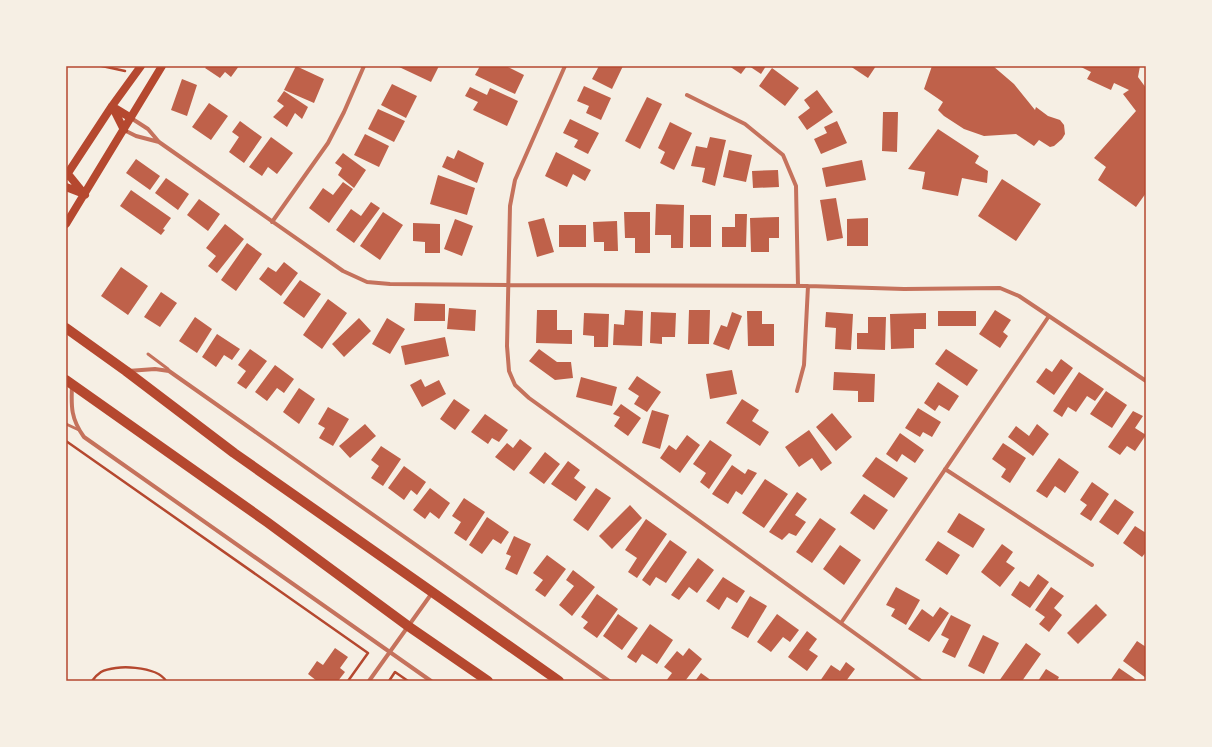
<svg xmlns="http://www.w3.org/2000/svg" width="1212" height="747" font-family="Rubik,sans-serif">
	<rect width="100%" height="100%" fill="#f6efe4"/>
	<!-- building -->
	<path fill="#bf614a" d="M207 66H239L231 77 225 72 220 78 205 68Z
		M296 66 324 79 314 103 284 90Z
		M397 66H439L431 82Z
		M480 66H506L524 75 515 94 475 75Z
		M599 66H623L612 89 592 79Z
		M729 66H747L741 74Z
		M749 66H766L761 74Z
		M850 66H876L868 78Z
		M932 66H993L1014 84 1035 110 1036 107 1048 116 1060 120 1064 125 1065 134 1062 139 1054 146 1050 147 1039 140 1034 146 1016 134 984 136 964 129 944 116 938 110 943 102 924 89Z
		M1079 66H1140L1138 77 1146 88V193L1136 207 1098 180 1106 167 1094 158 1136 111 1123 94 1129 90 1114 83 1111 90 1087 79 1091 72Z
		M772 68 799 88 785 106 759 86Z
		M182 79 197 85 187 116 171 110Z
		M392 84 417 96 406 118 381 105Z
		M584 86 611 98 601 120 586 113 589 106 577 101Z
		M470 87 487 95 490 88 518 101 507 126 473 110 478 102 465 96Z
		M817 90 833 112 807 130 798 117 810 108 804 100Z
		M284 91 308 107 302 119 295 113 287 127 273 117 284 106 277 101Z
		M647 97 662 104 640 149 625 141Z
		M209 103 228 116 211 140 192 127Z
		M378 109 405 121 394 142 368 129Z
		M883 112H898L897 152 882 151Z
		M570 119 599 133 588 154 574 147 578 140 563 133Z
		M240 121 262 137 244 163 229 152 239 137 232 132Z
		M837 121 847 143 821 154 814 139 827 133 824 127Z
		M670 122 692 133 674 170 660 163 665 152 658 148Z
		M938 129 979 156 975 163 988 171 987 183 962 178 958 196 922 189 925 172 908 169Z
		M365 134 389 146 379 167 354 155Z
		M271 137 293 153 277 174 268 167 262 176 249 167Z
		M710 137 726 140 715 186 702 182 705 168 691 166 696 146 707 148Z
		M458 150 484 163 477 183 442 167 447 156 454 159Z
		M729 150 752 155 746 182 723 177Z
		M556 152 591 170 585 181 573 174 567 187 545 176Z
		M343 153 366 170 354 188 338 175 342 168 335 163Z
		M136 159 160 176 150 190 126 173Z
		M862 160 866 180 826 187 822 168Z
		M778 170 779 187 753 188 752 171Z
		M438 175 475 188 467 215 430 204Z
		M166 178 189 194 178 210 155 193Z
		M1002 179 1041 204 1016 241 978 216Z
		M343 182 353 189 329 223 309 208 323 188 333 195Z
		M131 190 171 218 163 229 165 230 161 235 120 206Z
		M836 198 843 238 827 241 820 200Z
		M199 199 220 214 208 231 187 215Z
		M371 202 380 208 354 243 336 230 351 209 361 216Z
		M656 204 684 205 683 248H671V235H655Z
		M383 212 403 225 380 260 360 246Z
		M624 212H650V253H635V238H625Z
		M735 214H747L746 247H722V227H735Z
		M690 215H711V247H690Z
		M779 217V238H769V252H751L750 218Z
		M544 218 554 252 537 257 528 222Z
		M868 218V246H847V219Z
		M455 219 473 226 462 256 444 249Z
		M617 221 618 251H604V242H594L593 222Z
		M413 223 440 224V253H425V242L413 241Z
		M225 224 244 239 217 273 208 266 216 256 206 248Z
		M559 225H586V247H559Z
		M247 243 262 254 236 291 221 280Z
		M284 262 298 273 281 296 259 279 268 267 276 272Z
		M121 267 148 286 128 315 101 296Z
		M300 280 321 294 304 318 283 303Z
		M161 292 177 303 160 327 144 317Z
		M328 299 347 313 322 349 303 335Z
		M415 303 445 304V321H414Z
		M449 308 476 310 475 331 447 329Z
		M537 310H557V330H572V344L536 343Z
		M625 310 643 311 642 346 613 345 614 324 624 325Z
		M689 310H710L709 344H688Z
		M995 310 1011 320 1003 332 1008 336 1000 348 979 334Z
		M747 311H762V324H774V346H748Z
		M938 311H976V326H938Z
		M651 312 676 313 675 337H662V344L650 343Z
		M732 312 742 316 729 350 713 344 721 325 727 327Z
		M826 312 853 314 851 350 835 349 836 328 825 327Z
		M584 313 609 314 608 347H594V336L583 335Z
		M926 313V329H914V348L891 349 890 314Z
		M195 317 212 329 197 353 179 341Z
		M868 317H886L885 350 857 349V333H868Z
		M359 318 371 331 344 357 332 344Z
		M387 318 405 329 390 354 372 344Z
		M217 334 240 349 232 360 224 355 216 367 202 357Z
		M445 337 449 356 405 365 401 346Z
		M250 349 267 361 246 389 237 383 246 371 238 365Z
		M539 349 557 362H571L573 378 555 380 529 361Z
		M946 349 978 370 967 386 935 364Z
		M1061 359 1073 368 1054 395 1036 382 1046 368 1052 372Z
		M275 365 294 379 284 393 277 388 267 401 255 392Z
		M732 370 737 394 710 399 706 374Z
		M834 372 875 374 874 402H858V391L833 390Z
		M1079 372 1104 389 1095 401 1087 396 1076 412 1068 407 1062 417 1053 411Z
		M637 376 661 392 647 412 634 404 639 396 628 389Z
		M581 377 617 387 612 406 576 397Z
		M421 379 425 387 439 380 446 394 422 407 410 385Z
		M938 382 959 396 949 411 939 405 935 411 924 403Z
		M299 388 315 399 299 424 283 412Z
		M1106 391 1127 405 1112 428 1090 414Z
		M454 399 470 410 455 430 440 419Z
		M742 399 759 410 752 421 769 432 760 446 726 423Z
		M621 404 641 418 628 436 614 426 620 417 613 414Z
		M328 407 349 419 333 446 319 438 325 428 318 424Z
		M918 408 941 422 932 437 923 432 920 437 905 428Z
		M652 410 669 415 660 449 642 443Z
		M1133 411 1143 416 1135 428 1146 435 1135 451 1127 446 1120 455 1108 447Z
		M832 413 852 437 836 451 816 427Z
		M485 414 508 430 499 442 492 438 488 444 471 432Z
		M365 424 376 436 350 458 339 446Z
		M1037 424 1049 434 1033 456 1008 437 1016 426 1029 436Z
		M809 430 832 463 821 471 812 458 799 467 785 447Z
		M900 433 924 450 915 463 902 454 897 462 886 454Z
		M687 435 700 445 680 473 660 458 669 445 676 450Z
		M520 439 532 448 514 471 495 457 507 443 513 448Z
		M710 440 732 455 709 489 700 482 706 473 693 464Z
		M1003 443 1026 458 1010 483 1001 477 1006 469 992 459Z
		M381 446 401 459 383 486 371 478 379 466 371 460Z
		M545 452 560 464 544 484 529 473Z
		M876 457 908 478 894 498 862 476Z
		M1059 458 1079 472 1065 493 1055 486 1047 498 1036 491Z
		M568 461 580 470 574 478 586 487 576 501 551 484Z
		M732 465 745 474 748 469 757 473 742 495 736 491 728 504 712 494Z
		M404 466 426 482 417 495 411 490 404 500 388 488Z
		M765 479 788 494 764 528 742 513Z
		M1092 482 1109 494 1091 521 1080 514 1087 505 1080 500Z
		M430 488 450 503 439 519 430 512 425 519 413 510Z
		M596 488 611 498 588 531 573 520Z
		M797 492 807 499 795 515 806 522 796 536 789 533 782 540 769 532Z
		M864 494 888 510 874 530 850 513Z
		M464 498 485 512 466 541 454 533 461 522 452 516Z
		M1115 499 1134 512 1118 535 1099 522Z
		M630 505 642 518 612 549 599 536Z
		M959 513 985 529 973 548 947 532Z
		M487 517 509 532 501 544 493 539 482 554 469 545Z
		M820 518 836 529 812 563 796 552Z
		M646 519 667 534 637 578 628 572 637 558 625 550Z
		M1135 526 1146 533V552L1142 557 1123 543Z
		M514 536 531 544 517 575 505 569 511 556 506 554Z
		M670 540 687 552 666 583 656 577 650 586 642 580Z
		M938 541 960 555 947 575 925 560Z
		M1002 544 1013 552 1006 562 1015 568 1000 587 981 572Z
		M840 545 861 560 844 585 823 569Z
		M547 555 566 569 545 597 535 590 543 580 533 573Z
		M698 558 714 570 697 593 689 587 679 600 671 595Z
		M573 570 595 587 572 616 559 605 574 586 566 580Z
		M1038 574 1049 582 1030 608 1011 595 1020 581 1029 587Z
		M723 577 745 591 737 603 727 597 719 610 706 601Z
		M896 587 920 600 906 625 891 616 895 609 886 605Z
		M1051 587 1064 596 1054 608 1062 615 1049 632 1039 624 1045 617 1035 610Z
		M597 594 618 609 597 638 583 628 588 622 581 617Z
		M750 596 767 606 748 638 731 628Z
		M1096 604 1107 615 1078 644 1067 633Z
		M940 607 949 613 929 642 908 629 922 609 933 617Z
		M618 614 638 628 622 650 603 636Z
		M777 614 799 630 790 642 783 637 771 652 757 642Z
		M951 615 971 625 955 658 942 652 949 639 941 635Z
		M650 624 673 640 657 664 642 654 636 663 627 657Z
		M807 631 817 639 809 650 818 656 807 671 788 657Z
		M983 635 999 643 984 674 968 666Z
		M1137 641 1146 647V678L1123 661Z
		M1026 643 1041 654 1022 681H999Z
		M335 648 348 657 340 668 345 672 338 681H317L308 674 317 661 323 665Z
		M689 648 702 659 685 681H666L672 673 664 667 677 651 683 656Z
		M846 662 855 669 846 681H820L831 665 840 671Z
		M1119 668 1138 681H1110Z
		M1046 669 1059 677 1057 681H1038Z
		M701 673 712 681H695Z"/>
	<g fill="none" stroke-linecap="round" stroke-linejoin="round">
		<!-- path -->
		<path stroke="#b5482f" stroke-width="2.5" d="M102 66 125 71
			M66 441 368 653 348 681
			M92 681C94 678 98 674 101 672 115 664 157 666 166 681
			M389 681 395 672 408 681"/>
		<!-- service -->
		<path stroke="#c5725c" stroke-width="3" d="M148 354 168 369 169 371
			M66 424 79 430"/>
		<!-- minor -->
		<path stroke="#c5725c" stroke-width="4" d="M565 66 515 180 510 206 507 346 509 371 515 385 529 398 921 681
			M687 95 745 124 783 155 796 186 798 286
			M131 118 148 129 159 142 343 271 367 282 390 284 508 285 808 286 904 289 1000 288 1019 296 1146 381
			M124 130 136 136 159 142
			M272 222 328 143 344 112 364 66
			M128 371 155 369 169 371 609 681
			M72 385C71 407 71 419 84 437L431 681
			M797 391 804 365 808 286
			M945 469 1092 565
			M841 623 1049 316
			M369 681 432 593"/>
		<!-- secondary -->
		<path stroke="#b5482f" stroke-width="8" d="M112 106 124 130
			M113 107 131 118
			M68 174 85 195
			M66 176 112 106 141 66
			M66 187 84 194
			M66 224 162 66"/>
		<!-- primary -->
		<path stroke="#b5482f" stroke-width="10" d="M66 328 126 371 234 453 559 681
			M66 380 267 522 408 626 488 681"/>
	</g>
	<!-- border -->
	<rect width="1212" height="747" fill="none" stroke="#f6efe4" stroke-width="134"/>
	<rect x="67" y="67" width="1078" height="613" fill="none" stroke="#b5482f" stroke-width="1.5"/>
</svg>
